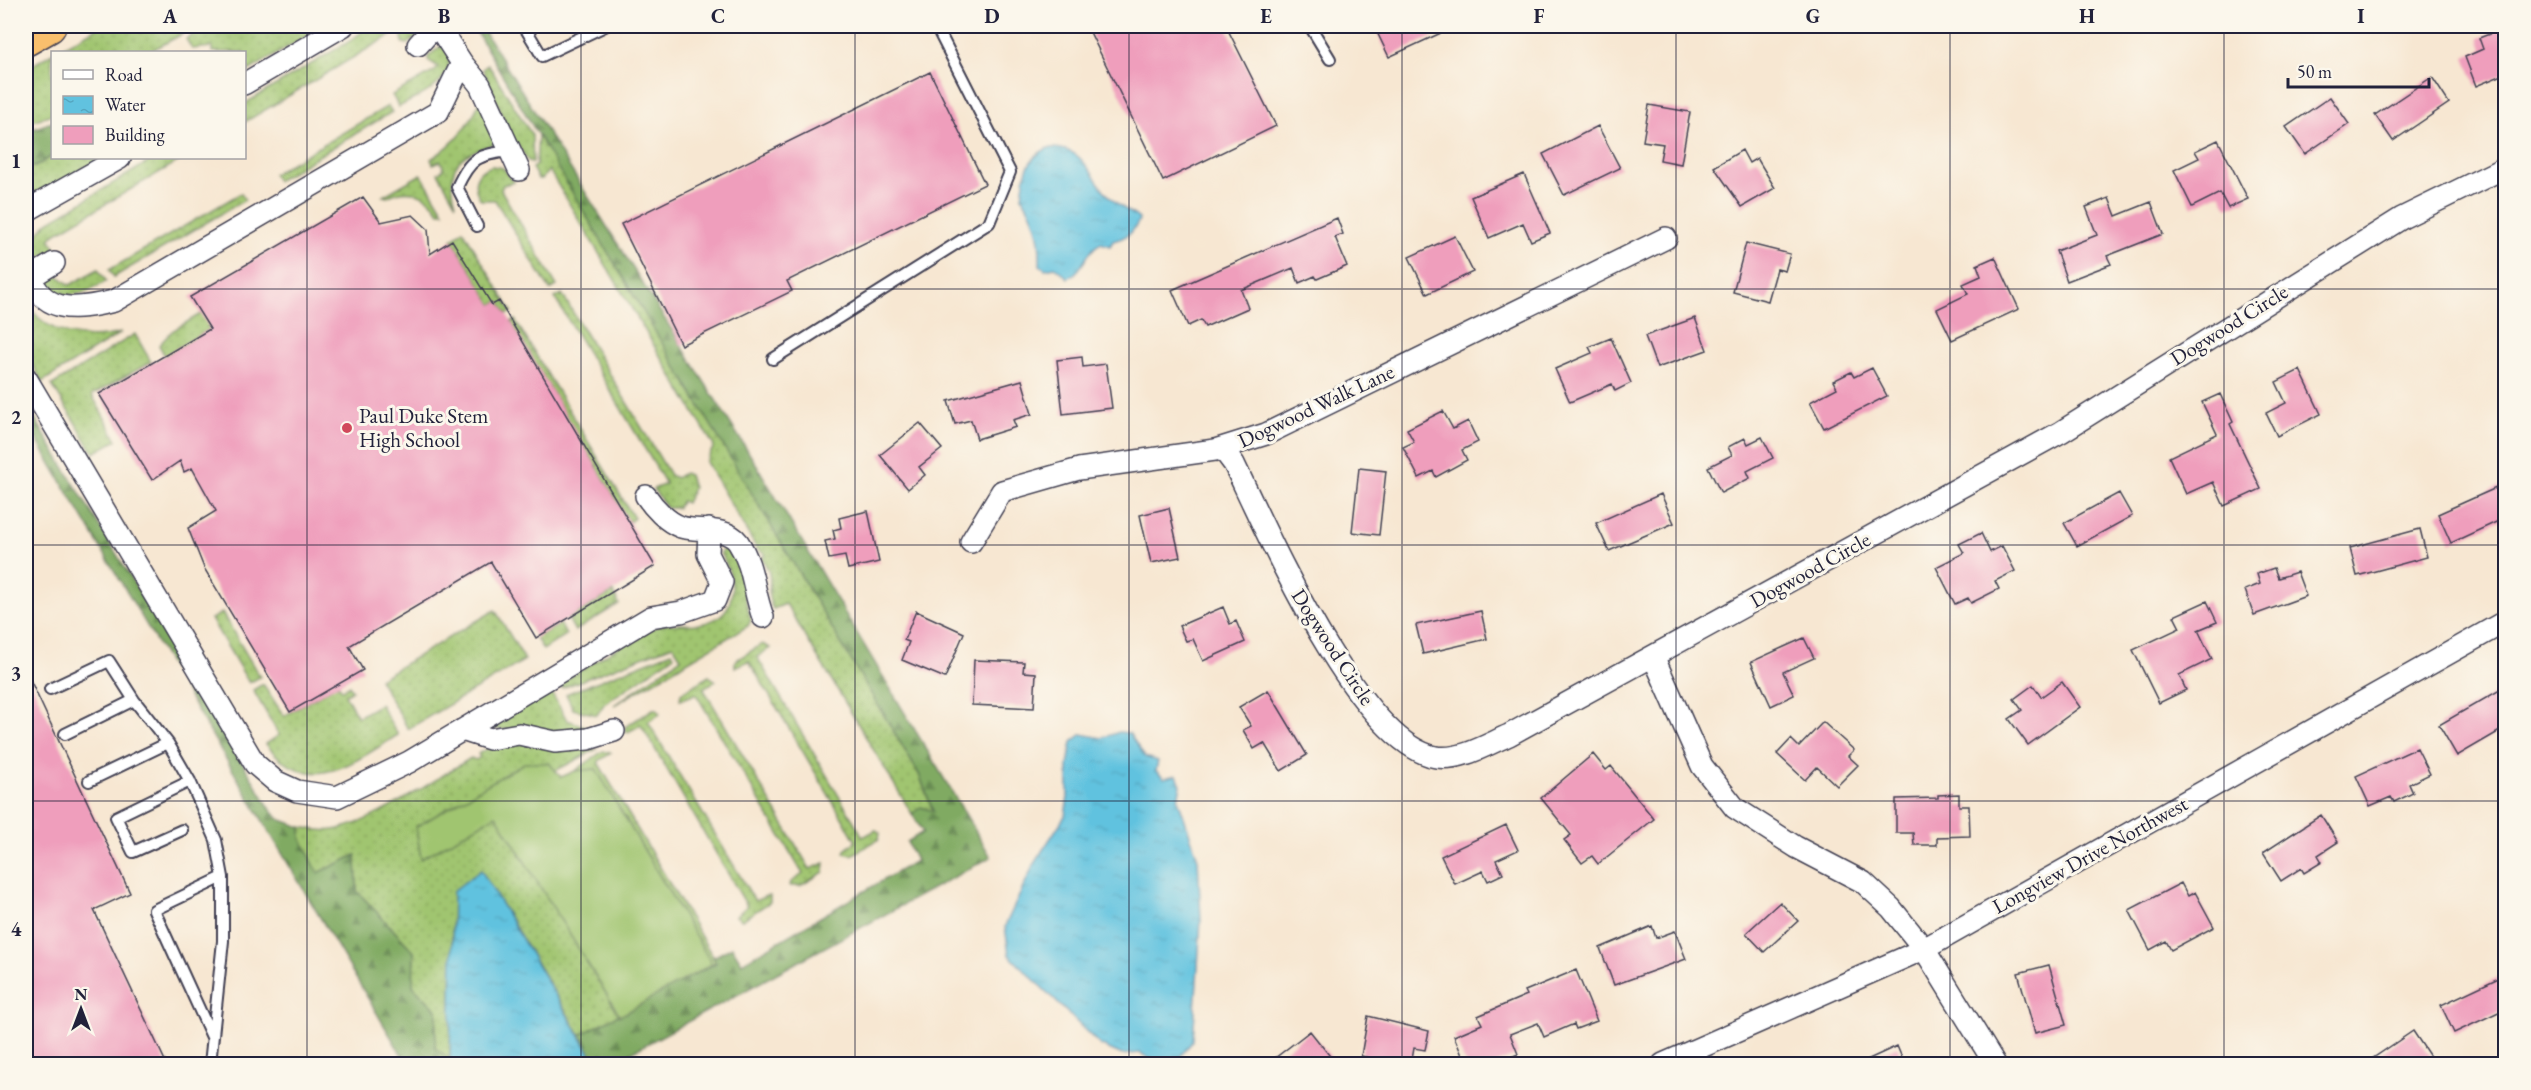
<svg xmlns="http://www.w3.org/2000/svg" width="2531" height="1090" font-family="'EB Garamond',serif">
	<defs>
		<pattern id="grass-dots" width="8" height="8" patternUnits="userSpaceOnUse" patternTransform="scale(1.5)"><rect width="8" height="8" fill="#a0c56f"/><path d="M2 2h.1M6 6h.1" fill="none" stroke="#8aa961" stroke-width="1.8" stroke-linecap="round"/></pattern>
		<pattern id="forest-firs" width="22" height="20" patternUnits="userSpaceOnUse" patternTransform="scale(1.5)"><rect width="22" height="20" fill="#80aa62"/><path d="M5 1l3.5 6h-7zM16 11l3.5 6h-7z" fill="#688a52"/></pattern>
		<pattern id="water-ripples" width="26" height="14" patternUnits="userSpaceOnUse" patternTransform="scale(1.5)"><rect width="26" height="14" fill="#61c2df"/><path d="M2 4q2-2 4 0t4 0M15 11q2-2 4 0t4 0" fill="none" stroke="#54a6c0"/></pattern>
	</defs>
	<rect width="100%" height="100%" fill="#fbf7ec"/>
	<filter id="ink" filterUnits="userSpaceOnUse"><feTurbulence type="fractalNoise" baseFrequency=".0167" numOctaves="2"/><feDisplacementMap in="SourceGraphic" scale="12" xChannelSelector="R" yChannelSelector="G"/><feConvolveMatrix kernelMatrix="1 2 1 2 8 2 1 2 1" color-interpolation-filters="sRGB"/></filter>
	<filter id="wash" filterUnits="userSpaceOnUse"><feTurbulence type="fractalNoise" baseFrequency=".008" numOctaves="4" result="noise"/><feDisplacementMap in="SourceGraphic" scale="24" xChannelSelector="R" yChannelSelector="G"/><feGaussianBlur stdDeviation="1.35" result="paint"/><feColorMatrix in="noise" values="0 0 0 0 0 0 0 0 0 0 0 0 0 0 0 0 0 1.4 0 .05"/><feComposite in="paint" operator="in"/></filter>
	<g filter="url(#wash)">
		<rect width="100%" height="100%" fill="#f7e7d2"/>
		<!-- grass -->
		<path fill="url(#grass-dots)" stroke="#617455" stroke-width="1.5" d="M100 26H197L149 52H54Z
			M206 26H324L245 73 244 52H212V47L192 49 186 39Z
			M369 26H425L420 34 408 44 403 43 401 29 245 122 244 104 350 41Z
			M443 45 450 59C447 87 421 95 399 107L392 95 435 71 438 67 428 60V56Z
			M52 53V114L26 124V69Z
			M488 64 532 135 533 163 528 161 511 136 483 69Z
			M482 97 498 143C461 154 444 163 456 204L438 173 444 169 441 161 433 164 431 159C456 143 470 125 482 97Z
			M388 106 392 112 277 181 273 174Z
			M538 134 919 774 933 812 921 807 912 814 786 604 773 609C765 596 772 586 769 573 768 568 764 563 762 558L766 555 757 549 706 462 714 446 549 170 542 179H538L532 168 536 165Z
			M52 156 101 158 26 203V164L35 167Z
			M155 158H184L53 235 50 240 55 247 53 252 39 257 34 253C31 241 39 231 48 222Z
			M492 166 503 168 514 182 503 185 501 190 557 286 550 290 495 200H481C471 185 474 171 492 166Z
			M421 174 444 212H439C426 192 408 186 387 197L383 196Z
			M241 193 245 200 114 277 109 270Z
			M463 230 512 312 507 314 499 301 492 305 452 240Z
			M98 269 106 281C88 293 66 303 47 286L46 283 57 275 70 285Z
			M562 294 670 475 676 478 684 473 689 475 693 488 686 503 682 501 677 508H667L653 489 666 484 555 298Z
			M26 304C31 308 34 313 39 318 61 338 94 340 121 333L42 382 26 353Z
			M212 307 222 322 165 356 159 345 172 331Z
			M515 320 634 518 629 522 511 322Z
			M135 334 151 362 92 395 117 440 94 453 52 385Z
			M726 546 732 548 747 576 745 598 751 620 748 626 614 705 681 658 673 645 562 688 559 684C590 665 621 643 654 628 669 621 685 626 699 624 739 618 738 580 720 553Z
			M613 592 619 604 575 631 568 619Z
			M495 610 525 660 408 729 379 679Z
			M222 613 260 677 249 683 211 619Z
			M560 624 566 635 543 650 536 638Z
			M762 644 770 648 757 657 863 837 876 830 880 833 879 839 852 855 844 853 845 850 856 841 749 661 735 667V661Z
			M672 652 674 656 604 704 597 715 573 709 566 694Z
			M709 676 716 681 703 688 810 869 825 863 824 872 800 886H790L791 882 803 874 696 694 680 700 681 693Z
			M263 684 284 716 338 684 342 690 349 685 352 690 345 695 358 717 380 704 398 735C352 763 310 799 266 744L279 735 253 690Z
			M550 690 567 720 590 728 581 733 492 729V724Z
			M653 709H657L660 714 648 722 755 901 766 896H770V902L742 920 736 916 747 906 641 725 628 732 625 731V727Z
			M515 742 597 749 555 771 549 763 416 827 421 858 496 814 620 1016 580 1035 481 870 453 892 450 1059 435 1049 437 1010 413 986 414 952 357 891 356 855 318 874 300 838 301 827C311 829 322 832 333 830 373 824 435 779 471 758L476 760 480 757 478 754 488 748Z
			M603 751 611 753 599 761V764L716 962 712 964 596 769 575 771Z"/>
		<!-- forest -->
		<path fill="url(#forest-firs)" stroke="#51664e" stroke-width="1.5" d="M473 26H481L754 461 991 857 610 1064H591L596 1063 580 1035 716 963 713 957 732 947 742 963 916 861 907 842 923 832 912 814 921 807 933 811 919 774Z
			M52 122V156L35 167 26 164C25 152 30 143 29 130Z
			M26 404 271 810 279 819 301 827V838L318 873 356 855 357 891 414 952 413 986 437 1010 435 1048 450 1059V1064H407L26 422Z"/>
		<!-- pitch -->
		<path fill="#a0c56f" stroke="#617455" stroke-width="1.5" d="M524 763H549L561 777 575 771 596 769 712 964 620 1016 496 815 421 859 416 827Z"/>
		<!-- water -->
		<path fill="url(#water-ripples)" stroke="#42728d" stroke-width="1.5" d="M1048 148C1087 146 1088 177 1113 200 1120 207 1131 212 1139 219 1135 232 1126 238 1113 241L1110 246 1101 243C1085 251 1084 271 1068 278L1055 267 1045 269 1040 265C1041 239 1036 219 1022 197 1024 175 1026 158 1048 148Z
			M1119 732 1129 733 1145 757 1158 761 1156 771 1164 778 1177 775 1181 785 1178 799 1198 859 1201 920 1193 1041 1177 1060 1157 1063 1140 1053 1122 1055 1100 1045 1009 955 1005 926 1035 862 1065 816 1068 797V765L1072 742 1082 734 1102 738Z
			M481 870 596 1063 450 1064 453 891Z"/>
		<g id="blocks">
			<!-- building -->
			<path fill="#ef9ebc" d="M1087 26H1226L1276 126 1163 181Z
				M1374 26H1456L1389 57Z
				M2505 28V74L2476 86 2465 57 2483 49 2479 38Z
				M930 72 985 184 787 281 792 291 681 345 621 224Z
				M2432 77 2449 103 2393 141 2375 115Z
				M2330 97 2349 124 2305 154 2286 127Z
				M1649 105 1690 112 1681 164 1660 160 1663 144 1643 141Z
				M1598 126 1620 168 1564 195 1543 154Z
				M2218 140 2248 199 2228 208 2220 193 2192 207 2174 170 2199 158 2195 151Z
				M1742 150 1749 163 1757 158 1775 188 1742 207 1714 167Z
				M1524 174 1550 233 1531 241 1523 223 1489 238 1471 197Z
				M363 197 381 222 413 215 428 229 430 254 452 240 492 305 499 301 655 566 536 638 491 562 349 646 363 670 290 712 204 568 188 528 216 511 192 468 184 472 180 461 152 480 99 394 210 329 190 297Z
				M2109 198 2116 216 2151 202 2163 234 2107 256 2111 264 2067 281 2056 251 2097 235 2086 207Z
				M1337 218 1343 234 1335 237 1347 266 1317 279 1315 276 1299 283 1293 268 1241 290 1248 308 1205 327 1201 320 1188 326 1172 290Z
				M1455 236 1473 272 1427 294 1409 257Z
				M1746 243 1790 254 1785 271 1777 269 1768 301 1733 292Z
				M1995 257 2019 309 1952 340 1937 309 1968 294 1963 284 1981 276 1977 265Z
				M1695 318 1707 350 1657 368 1645 336Z
				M1611 338 1631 383 1615 391 1612 384 1570 402 1555 369 1592 353 1589 347Z
				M1082 357 1083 367 1106 364 1112 408 1063 414 1057 360Z
				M1872 368 1887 396 1824 428 1810 402 1837 388 1833 381 1851 372 1854 377Z
				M2300 370 2321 414 2277 436 2266 413 2286 403 2276 382Z
				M1022 380 1032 414 1013 420 1016 427 977 439 971 420 955 424 948 401Z
				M2220 394 2233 422 2230 424 2261 489 2224 506 2213 482 2186 494 2169 457 2217 434 2202 402Z
				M1443 411 1453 429 1468 421 1478 442 1462 450 1467 460 1436 477 1433 471 1419 478 1403 447 1414 442 1407 429Z
				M920 423 942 449 919 467 925 475 908 489 880 455Z
				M1762 437 1773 458 1747 471 1750 478 1721 493 1708 467 1732 455 1728 447 1745 438 1748 444Z
				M1359 468 1386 471 1379 535 1352 532Z
				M2505 484V518L2451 543 2438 514Z
				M2119 493 2132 516 2077 546 2064 523Z
				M1661 494 1674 523 1609 551 1596 523Z
				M1169 508 1180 557 1151 563 1140 515Z
				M868 511 879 562 848 569 845 556 829 559 825 541 835 539 833 530 841 528 839 518Z
				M2420 529 2427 557 2357 576 2350 548Z
				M1981 533 1990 552 2002 546 2015 571 1995 581 1999 589 1971 603 1968 598 1955 604 1936 567 1964 553 1959 544Z
				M2274 568 2278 578 2297 572 2306 596 2254 615 2245 590 2260 584 2257 574Z
				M2207 601 2217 622 2198 630 2212 659 2179 675 2186 690 2159 703 2133 650 2180 628 2174 616Z
				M1223 607 1230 624 1236 621 1245 642 1203 661 1193 639 1186 641 1179 626Z
				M916 611 964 633 945 678 902 660 909 642 904 640Z
				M1481 611 1487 639 1423 654 1416 625Z
				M1804 638 1814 658 1783 672 1794 695 1771 706 1751 662Z
				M974 660 1024 662 1023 672 1036 673 1034 708 972 705Z
				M26 671 130 893 94 910 167 1065H26Z
				M2062 682 2080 707 2028 745 2009 719 2022 710 2014 699 2033 685 2041 697Z
				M2505 687V728L2457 756 2439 725Z
				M1268 690 1307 755 1281 771 1264 743 1254 749 1243 730 1251 726 1239 707Z
				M1823 722 1854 750 1848 756 1858 765 1837 786 1817 767 1805 780 1777 754 1791 739 1799 747Z
				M2417 748 2430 774 2409 784 2413 793 2394 802 2391 797 2370 806 2356 776Z
				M1593 754 1606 770 1611 766 1654 819 1598 864 1592 856 1582 863 1564 840 1571 835 1541 798Z
				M1959 794V806H1969L1970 836 1937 837V845H1914L1913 833H1896V799L1938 798V795Z
				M2321 815 2338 842 2318 855 2322 862 2304 873 2301 868 2281 881 2263 853Z
				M1506 825 1518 850 1496 860 1503 874 1488 881 1483 871 1455 884 1441 856Z
				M2181 883 2188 896 2195 892 2214 927 2171 950 2166 941 2150 950 2129 910Z
				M1780 902 1798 921 1764 952 1746 933Z
				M1652 926 1656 938 1675 931 1686 959 1614 985 1600 948Z
				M2049 965 2066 1025 2035 1033 2018 973Z
				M1576 970 1597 1021 1576 1029 1574 1024 1544 1037 1538 1023 1510 1034 1518 1054 1493 1065H1466L1454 1036 1482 1024 1478 1016 1527 995 1525 991Z
				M2505 975V1009L2454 1033 2441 1005Z
				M1368 1016 1429 1031 1425 1050 1414 1048 1411 1065H1389V1062L1361 1056Z
				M1310 1031 1337 1065H1266Z
				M2413 1031 2431 1058 2421 1065H2363Z
				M1897 1046 1905 1065H1856Z"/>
		</g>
	</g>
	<g filter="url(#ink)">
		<use href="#blocks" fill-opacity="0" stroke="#424052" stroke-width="1.5"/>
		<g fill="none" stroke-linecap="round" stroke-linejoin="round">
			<!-- lane casing -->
			<g stroke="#424052" stroke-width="14">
				<path id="lane" d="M524 26 542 56 605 26
					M1310 26 1330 59
					M477 226 457 187C471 157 478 155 510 151
					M773 359 989 223 1010 172 936 26
					M50 689 109 661 134 700 168 743 190 781 216 840 223 877V941L210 1064
					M65 734 134 700
					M89 781 168 743
					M182 830 133 852 116 817 190 781
					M212 1037 154 910 223 877"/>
			</g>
			<!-- street casing -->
			<g stroke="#424052" stroke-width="24">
				<path id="street" d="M438 26 462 63 480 85 519 170
					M418 45 435 26
					M244 84 343 26
					M26 211 120 158
					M26 267C41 315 73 311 114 301L438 112 462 63
					M26 280 54 263
					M26 378 255 764 275 781 297 791 337 797 409 762 651 617 681 612 715 600 722 582 708 554 709 529
					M1222 448 1234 464C1267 532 1358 743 1436 757 1461 761 1488 744 1509 735L2061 432 2402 218 2506 167
					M646 496C654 508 667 522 681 527 697 532 726 526 738 542 754 566 753 591 763 617
					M971 542 1002 491 1079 469 1215 450 1266 434 1666 238
					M1653 656 1702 766 1735 808 1796 847 1863 882 1891 908 1924 949 1995 1064
					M462 730 490 739 519 734 555 742 588 739 614 731
					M1663 1064 1924 949 2506 621"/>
			</g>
			<!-- highway casing -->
			<g stroke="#424052" stroke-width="36">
				<path id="highway" d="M26 39 49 26"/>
			</g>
			<!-- lane -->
			<use href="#lane" stroke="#fff" stroke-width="10"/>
			<!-- street -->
			<use href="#street" stroke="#fff" stroke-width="21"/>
			<!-- highway -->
			<use href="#highway" stroke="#f9bf6d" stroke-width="33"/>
		</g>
	</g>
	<!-- grid -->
	<path fill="none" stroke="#22223b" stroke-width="1.5" stroke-opacity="0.55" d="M307 26V1064M581 26V1064M855 26V1064M1129 26V1064M1402 26V1064M1676 26V1064M1950 26V1064M2224 26V1064M26 289H2506M26 545H2506M26 801H2506"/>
	<!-- markers -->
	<circle fill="#d1495b" stroke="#fbf7ec" stroke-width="2" cx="347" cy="428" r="6"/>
	<g text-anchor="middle" stroke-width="6" stroke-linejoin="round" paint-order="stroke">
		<!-- street labels -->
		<g font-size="21" fill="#22223b" stroke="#fbf7ec">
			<text transform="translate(2229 325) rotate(-32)" y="7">Dogwood Circle</text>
			<text transform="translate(1316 406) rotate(-25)" y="7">Dogwood Walk Lane</text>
			<text transform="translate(1810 570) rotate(-29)" y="7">Dogwood Circle</text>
			<text transform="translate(1333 647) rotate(57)" y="7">Dogwood Circle</text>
			<text transform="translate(2090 855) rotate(-29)" y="7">Longview Drive Northwest</text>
		</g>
		<!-- poi labels -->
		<g font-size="21" fill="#22223b" stroke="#fbf7ec" text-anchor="start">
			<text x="359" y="423">Paul Duke Stem<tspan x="359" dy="24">High School</tspan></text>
		</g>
	</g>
	<!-- margin -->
	<rect width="2531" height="1090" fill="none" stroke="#fbf7ec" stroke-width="66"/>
	<!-- legend -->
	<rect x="51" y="51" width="195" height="108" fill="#fbf7ec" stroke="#a4a2a5" stroke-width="1.5"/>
	<rect x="63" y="70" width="30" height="9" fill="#ffffff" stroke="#a4a2a5" stroke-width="1.5"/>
	<text x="105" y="81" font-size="18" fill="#22223b">Road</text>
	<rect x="63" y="96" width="30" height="18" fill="url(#water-ripples)" stroke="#a4a2a5" stroke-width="1.5"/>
	<text x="105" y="111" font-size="18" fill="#22223b">Water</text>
	<rect x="63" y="126" width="30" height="18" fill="#ef9ebc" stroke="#a4a2a5" stroke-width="1.5"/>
	<text x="105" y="141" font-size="18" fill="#22223b">Building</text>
	<!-- north arrow -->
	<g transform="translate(81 1009)" stroke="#fbf7ec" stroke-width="4.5" paint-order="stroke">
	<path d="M0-4.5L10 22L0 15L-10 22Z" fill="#22223b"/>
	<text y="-9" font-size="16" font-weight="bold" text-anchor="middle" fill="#22223b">N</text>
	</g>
	<!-- scale -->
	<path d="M2288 78v9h141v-9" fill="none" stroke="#22223b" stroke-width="3"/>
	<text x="2297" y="78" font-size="18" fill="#22223b" stroke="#fbf7ec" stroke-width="4.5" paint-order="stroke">50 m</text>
	<rect x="33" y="33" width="2465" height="1024" fill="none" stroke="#22223b" stroke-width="2"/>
	<g font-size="20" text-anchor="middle" font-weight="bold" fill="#22223b">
		<text x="170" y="23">A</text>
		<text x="444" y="23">B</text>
		<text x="718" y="23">C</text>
		<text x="992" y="23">D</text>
		<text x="1266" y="23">E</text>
		<text x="1539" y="23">F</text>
		<text x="1813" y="23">G</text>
		<text x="2087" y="23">H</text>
		<text x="2361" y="23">I</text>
		<text x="16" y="168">1</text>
		<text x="16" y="424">2</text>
		<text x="16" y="680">3</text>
		<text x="16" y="936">4</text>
	</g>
</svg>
